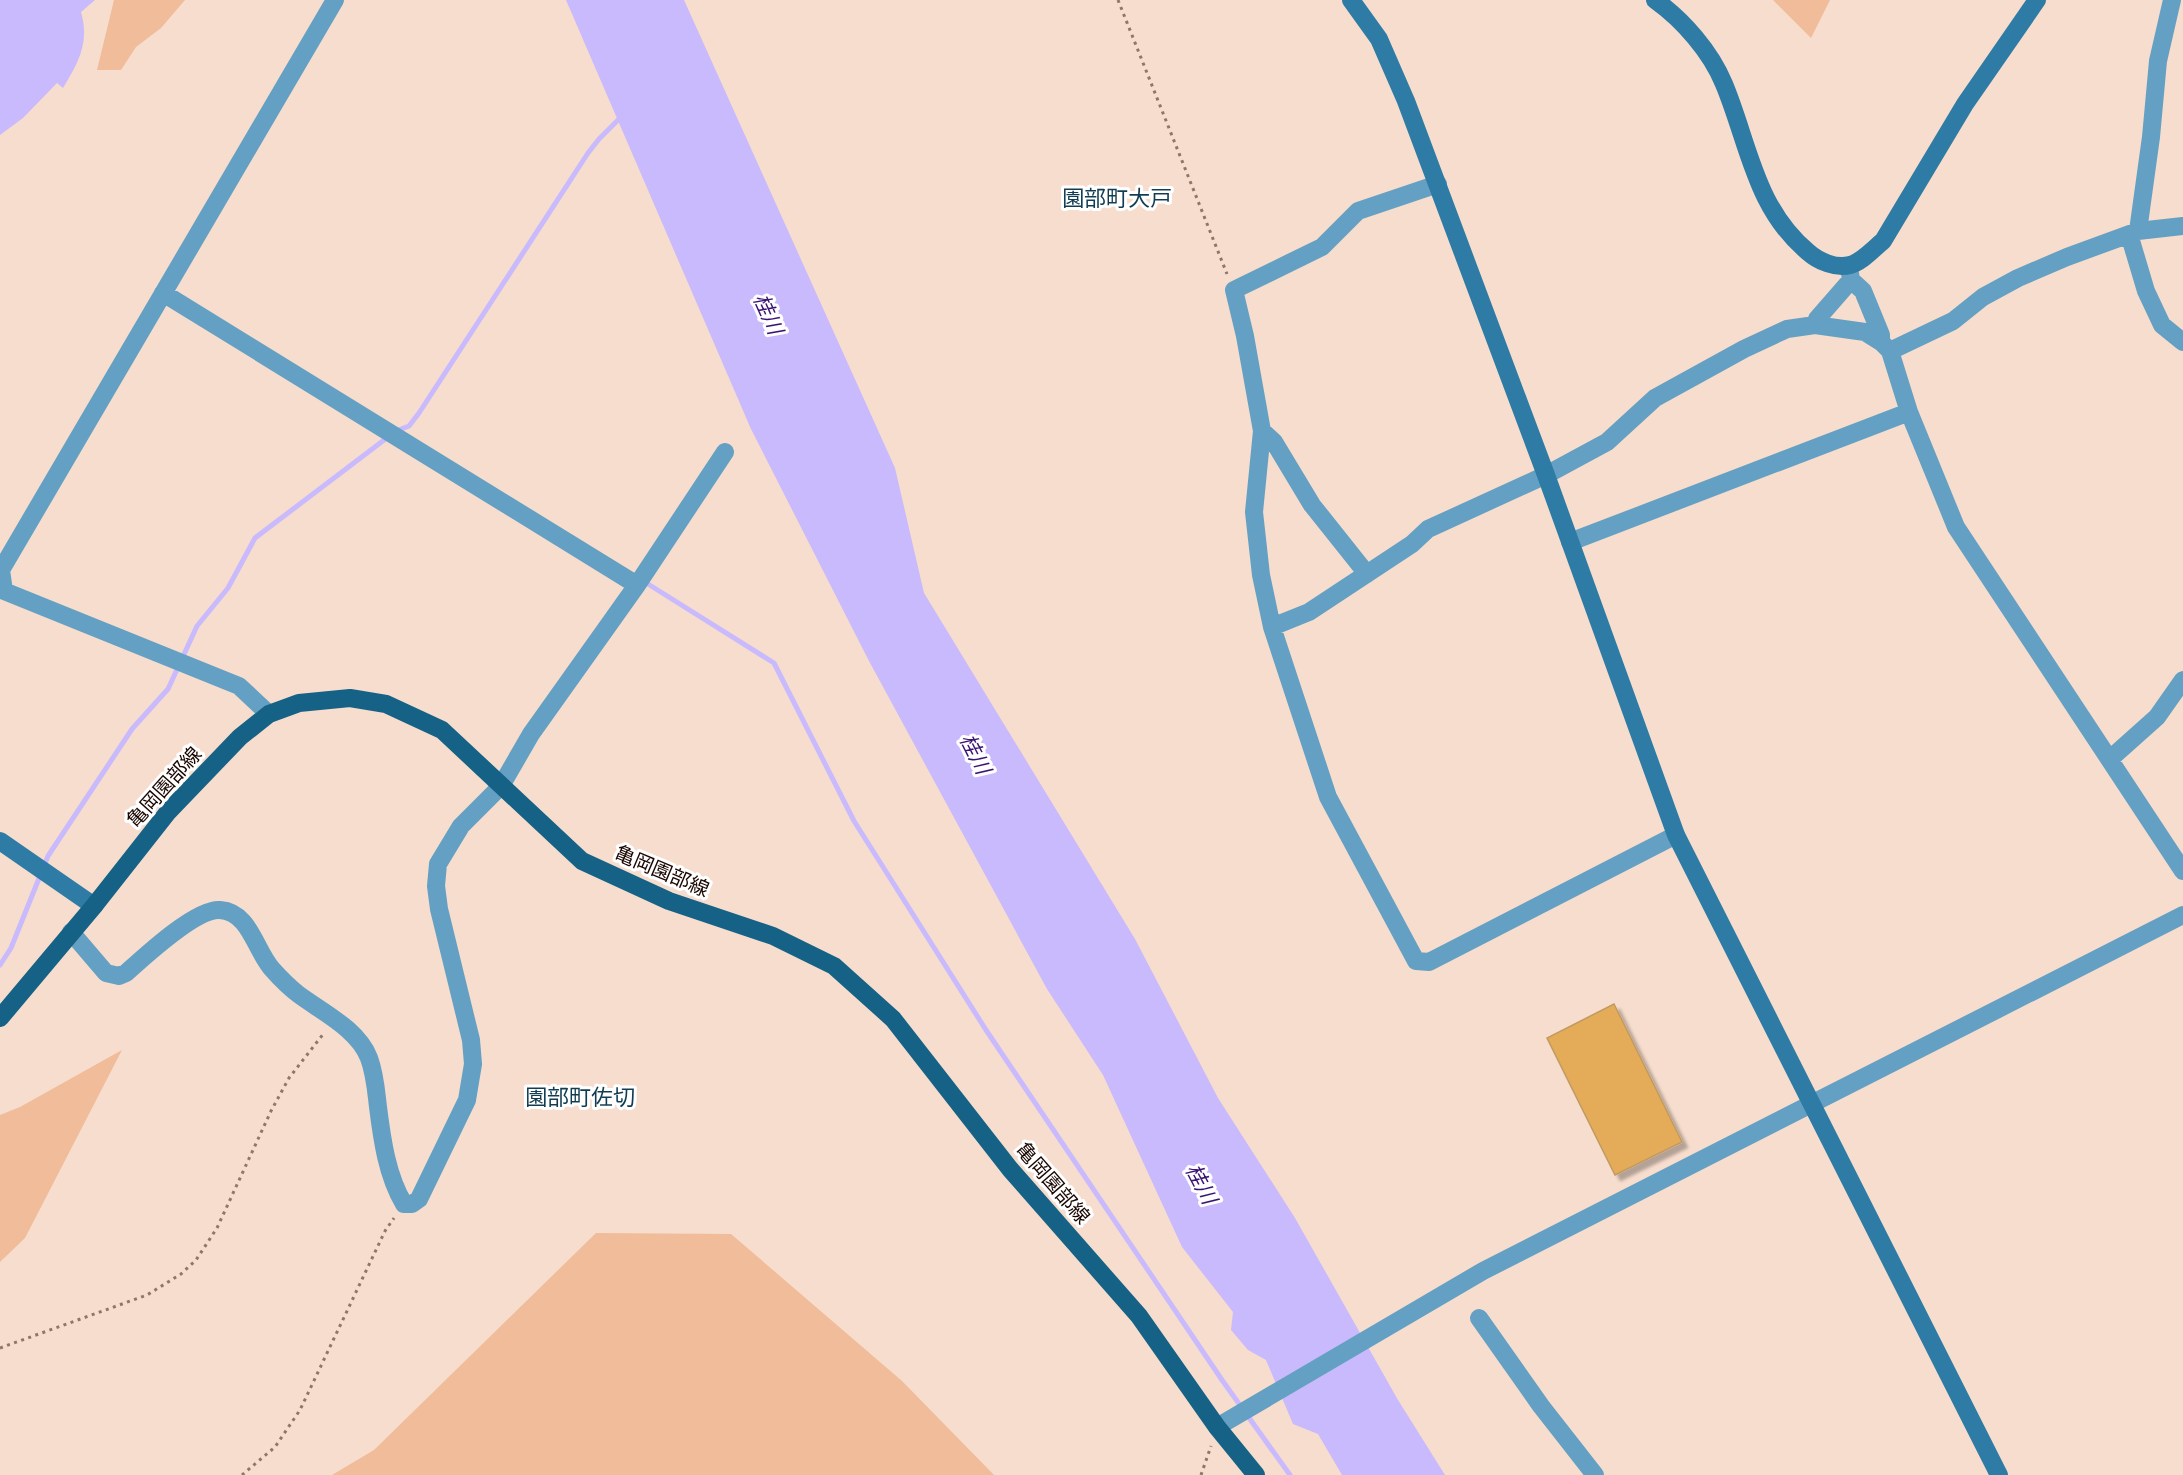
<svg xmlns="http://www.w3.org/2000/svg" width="2183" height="1475" font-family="Ubuntu,'Noto Sans JP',sans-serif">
	<defs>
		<filter id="shadow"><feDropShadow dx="5.5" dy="5.5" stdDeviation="1.5" flood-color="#0004"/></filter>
	</defs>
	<rect width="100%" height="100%" fill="#f6ddcd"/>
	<!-- green -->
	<path fill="#f0bc9a" d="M114 0H185L161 28 136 47 121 70H97Z
		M1773 0H1830L1811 38Z
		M122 1050 25 1238 0 1262V1115L20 1107Z
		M596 1233 731 1234 902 1381 994 1475H332L374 1450Z"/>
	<!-- water -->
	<path fill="#c9b9fd" d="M0 0H95L81 12C90 43 78 63 63 88L57 83 23 118 0 135Z
		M566 0H684L895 468 924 593 1135 939 1218 1098 1295 1218 1398 1400 1445 1475H1342L1318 1434 1293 1424 1266 1360 1248 1350 1231 1330 1233 1312 1182 1247 1103 1075 1047 989 869 661 751 429Z"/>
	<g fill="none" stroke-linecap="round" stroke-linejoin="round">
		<!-- stream -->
		<path stroke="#c9b9fd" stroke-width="5" d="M396 431 409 426 419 413 588 153 599 139 623 115
			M648 584 774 663 854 821 986 1030 1222 1380 1290 1475
			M0 965 11 948 48 856 132 729 168 689 197 626 228 588 255 538 388 437"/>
	</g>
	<!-- building -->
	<path fill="#e4ac59" stroke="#c29a61" stroke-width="1.5" filter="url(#shadow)" d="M1614 1004 1682 1142 1615 1175 1547 1038Z"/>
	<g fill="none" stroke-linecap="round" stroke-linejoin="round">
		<!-- path -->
		<path stroke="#8d776b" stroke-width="3" stroke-dasharray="3 4.5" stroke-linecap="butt" d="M1118 0 1227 274
			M0 1348 147 1295 181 1274 196 1260 217 1228 271 1111 289 1078 324 1033
			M242 1475 275 1447 300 1410 385 1231 394 1218
			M1201 1475 1211 1446"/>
		<!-- street -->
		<path stroke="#64a0c3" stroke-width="18" d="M1438 184 1358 211 1322 247 1234 290 1245 336 1262 431 1254 512 1261 575 1272 627 1328 797 1416 961 1429 962 1676 835
			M2138 231 2151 137 2158 61 2172 0
			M2129 234 2146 291 2162 325 2183 342
			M1851 280 1863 291 1881 335V342
			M163 293 637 585
			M1815 325 1817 319 1851 280 1849 266
			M1890 351 1953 321 1983 297 2018 278 2067 257 2138 231 2183 226
			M1262 431 1274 442 1312 505 1367 574
			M1570 542 1909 412
			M1272 627 1309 612 1412 544 1428 529 1546 475 1607 442 1655 398 1744 349 1787 329 1815 325 1865 332 1881 342 1890 351 1909 412 1956 527 2183 871
			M269 714 239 686 4 591 1 570 335 0
			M2110 759 2157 717 2183 680
			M71 932 106 973 119 976 126 973C144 957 196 908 220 910 250 912 255 950 272 969 280 978 289 987 298 994 322 1012 358 1029 369 1058 375 1074 376 1090 378 1107 382 1139 387 1176 404 1204H412L419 1199 467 1100 473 1064 471 1040 439 909 436 886 438 864 461 826 501 786 531 734 637 585 725 452
			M1479 1318 1541 1406 1595 1475
			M1217 1427 1483 1271 2183 915"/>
		<!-- secondary -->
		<path stroke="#2e7ca5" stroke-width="18" d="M1351 0 1379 39 1406 101 1546 475 1676 835 1999 1475
			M1655 0C1683 20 1711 52 1724 84 1749 144 1755 208 1808 252 1818 261 1836 269 1850 265 1862 262 1873 249 1883 241L1965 104 2037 0
			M0 841 94 906"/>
		<!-- primary -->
		<path stroke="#156286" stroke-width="18" d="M0 1018 94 906 168 812 240 737 269 714 299 703 350 698 386 704 442 730 582 861 669 901 773 936 834 966 893 1019 1010 1169 1139 1316 1217 1427 1256 1475"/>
	</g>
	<g text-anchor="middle" stroke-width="6" stroke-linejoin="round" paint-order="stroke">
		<!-- street labels -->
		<g font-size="20" fill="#1a0600" stroke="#fff">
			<text transform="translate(164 787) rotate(-48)" y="7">亀岡園部線</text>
			<text transform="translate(662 871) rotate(23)" y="7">亀岡園部線</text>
			<text transform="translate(1053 1183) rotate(49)" y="7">亀岡園部線</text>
		</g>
		<!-- water labels -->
		<g font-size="21" font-style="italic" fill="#3b1373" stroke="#fff">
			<text transform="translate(768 314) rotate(66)" y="7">桂川</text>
			<text transform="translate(975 754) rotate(63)" y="7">桂川</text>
			<text transform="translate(1201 1184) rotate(62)" y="7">桂川</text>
		</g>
		<!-- quarter labels -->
		<g font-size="22" fill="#113c52" stroke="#fff">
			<text x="1117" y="206">園部町大戸</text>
			<text x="580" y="1105">園部町佐切</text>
		</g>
	</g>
</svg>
